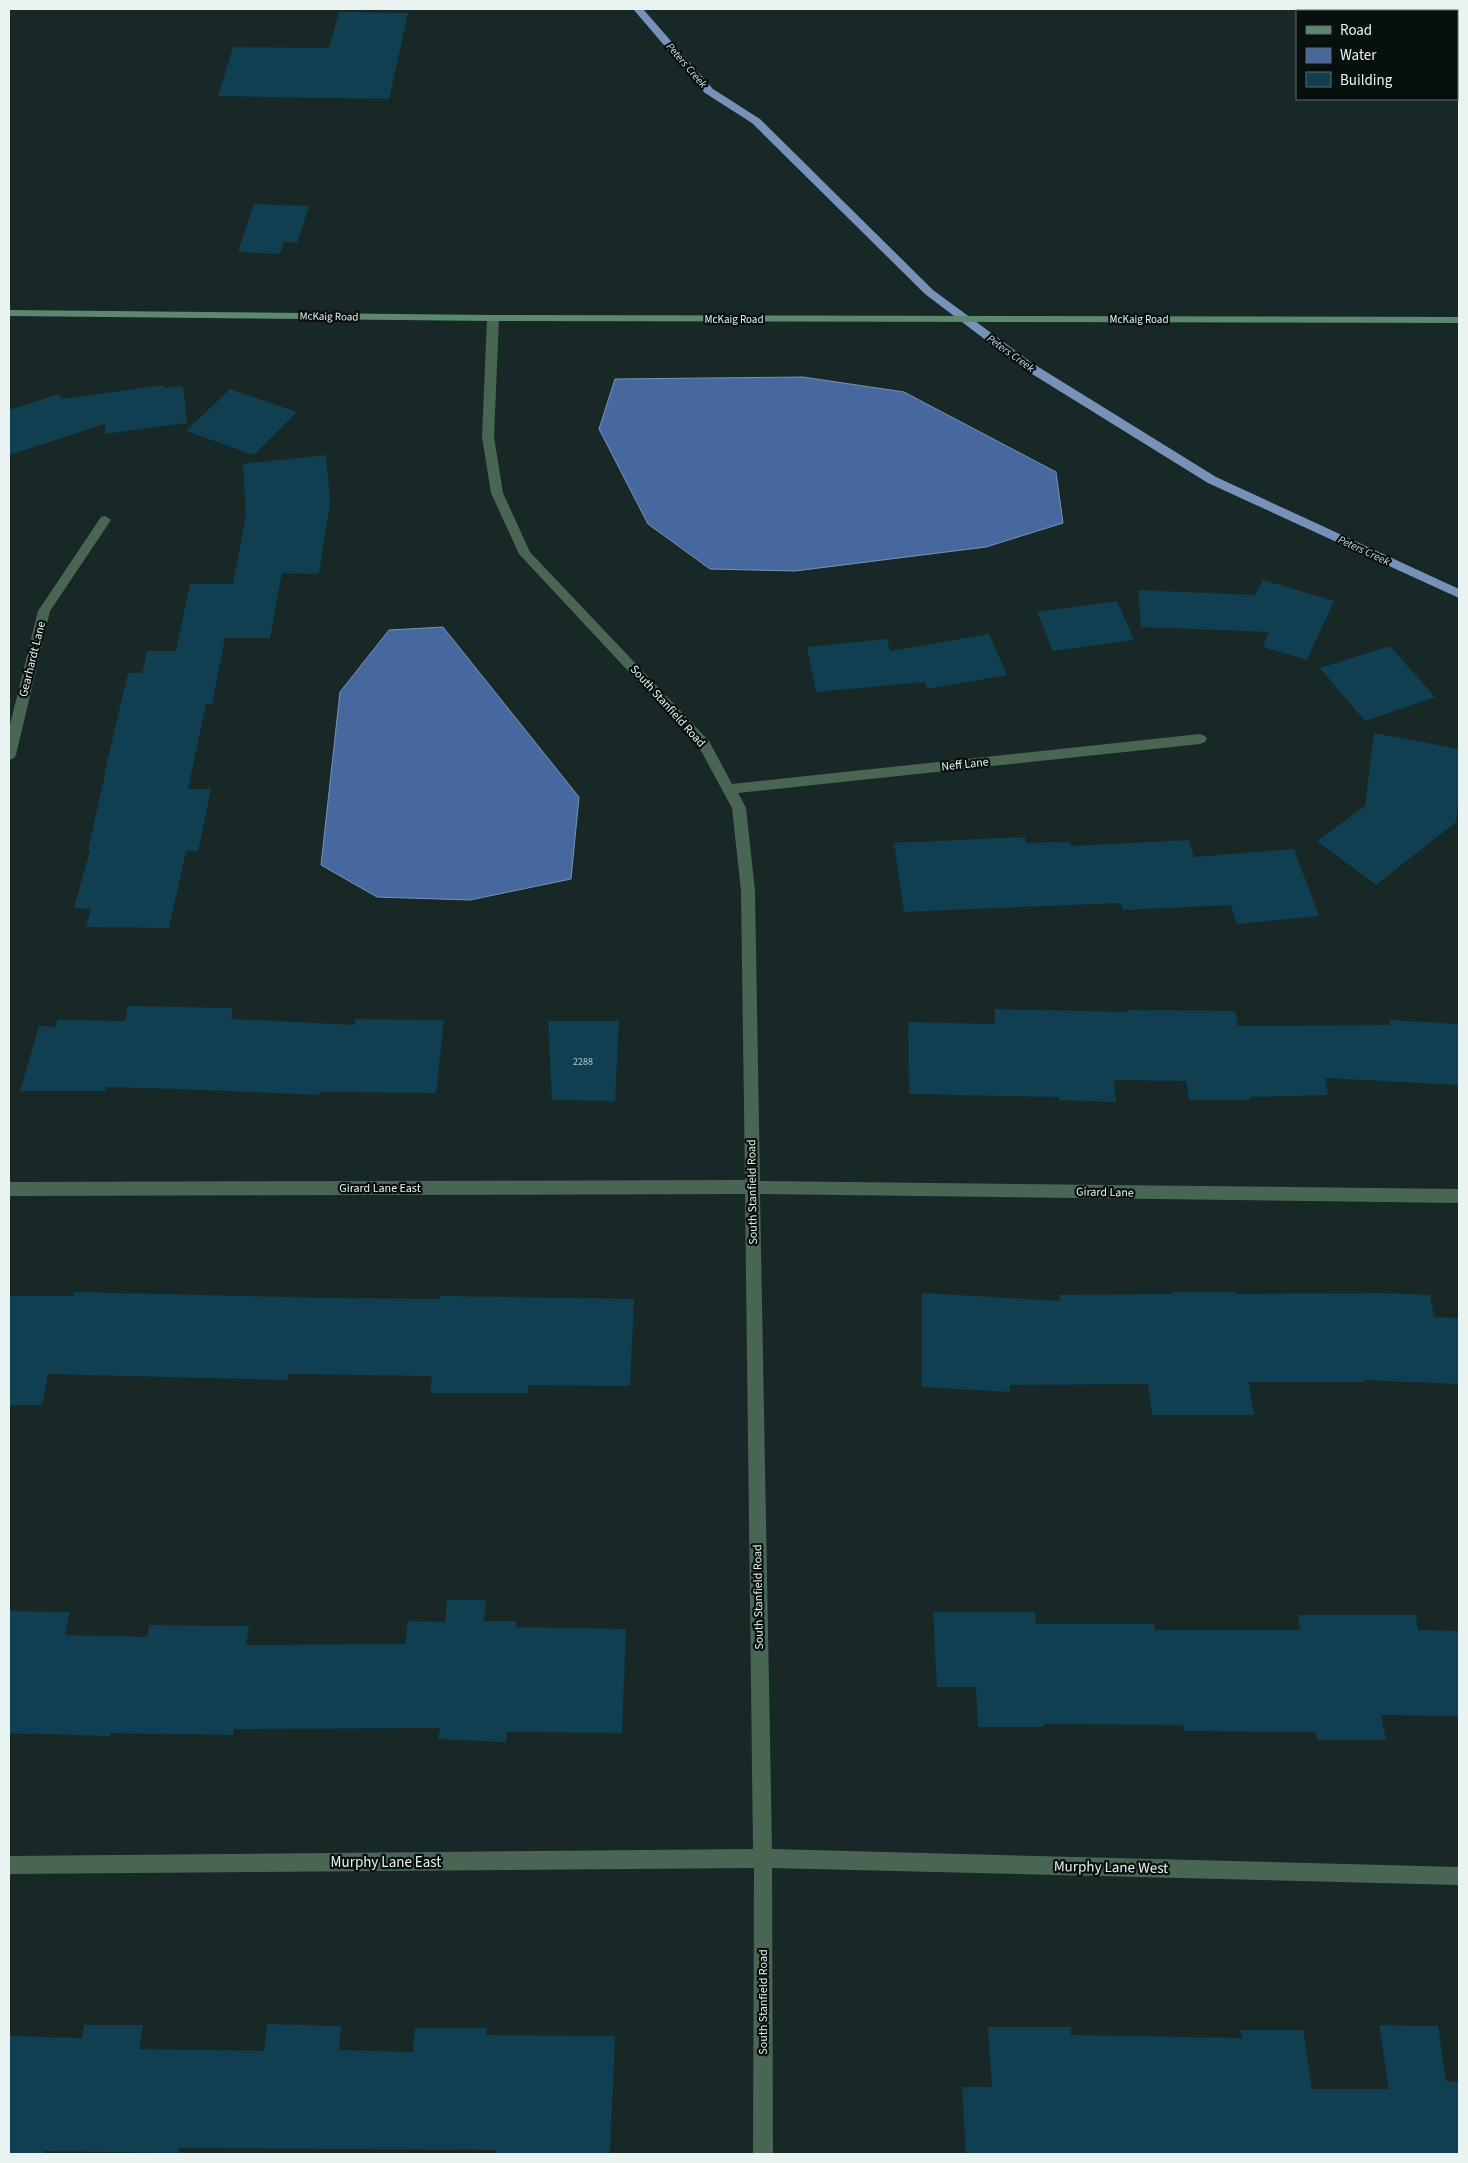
<svg xmlns="http://www.w3.org/2000/svg" width="1468" height="2163" font-family="'Source Sans 3',sans-serif">
	<rect width="100%" height="100%" fill="#182827"/>
	<!-- water -->
	<path fill="#47689f" stroke="#7792b8" d="M803 377 904 392 1056 472 1063 523 986 547 795 571 710 569 648 524 599 429 615 379Z
		M443 627 579 797 571 879 470 900 377 897 321 865 340 692 389 630Z"/>
	<g fill="none" stroke-linecap="round" stroke-linejoin="round">
		<!-- stream -->
		<path fill="#7792b8" fill-rule="evenodd" d="M633 9H643L713 89 760 119 933 290 1032 363 1216 477 1459 589V598L1208 483 1024 369 925 294 752 123 705 93Z"/>
	</g>
	<!-- building -->
	<path fill="#0f3f50" d="M339 12 408 13 389 99 218 96 233 47 329 48Z
		M254 204 309 206 297 243 284 242 280 254 238 252Z
		M164 385V388L183 386 187 423 105 434V424L9 455V410L59 394 62 399Z
		M230 389 297 412 254 455 186 431Z
		M326 455 330 503 319 574 282 573 270 638H225L212 704H206L188 789H211L198 851H186L169 928 86 927 91 909 74 908 90 850H88L105 775H104L128 673H142L147 651H176L190 584H233L246 515 243 464Z
		M1263 580 1334 601 1307 660 1263 647 1269 632 1141 627 1138 590 1255 595Z
		M1117 601 1134 640 1053 651 1037 612Z
		M989 634 1007 675 927 689 925 682 816 692 807 647 887 639 890 651Z
		M1390 646 1435 697 1365 721 1320 668Z
		M1374 733 1459 749V793L1456 822 1376 885 1317 841 1365 806Z
		M1025 837 1026 843 1070 842 1071 846 1189 840 1194 857 1294 849 1319 916 1237 924 1231 905 1123 910 1121 903 904 912 894 843Z
		M128 1006 233 1008 231 1019 355 1025V1019L444 1020 436 1093 320 1092V1095L179 1089 106 1087 105 1091H20L39 1026 56 1027 57 1020 125 1021Z
		M995 1009 1128 1012V1010L1235 1011 1238 1026 1390 1025 1389 1020 1459 1024V1085L1325 1078 1328 1095 1249 1097 1250 1100H1189L1186 1081 1114 1080 1116 1102 1059 1100V1097L909 1094 908 1022 995 1024Z
		M548 1021H619L615 1101 552 1100Z
		M74 1292 331 1298 440 1299V1296L634 1299 630 1386 528 1385V1393H430L432 1376 289 1374 288 1380 48 1374 42 1405H9V1296H73Z
		M1173 1292H1235V1294L1384 1293 1430 1295 1434 1317 1459 1318V1384L1365 1380 1366 1382H1249L1254 1415H1152L1148 1384 1010 1385V1392L922 1387V1293L1060 1301 1059 1295 1174 1294Z
		M447 1600H486L484 1621H516V1627L626 1629 622 1733 507 1732 506 1742 438 1739 440 1728 234 1729 233 1735 110 1733V1736L9 1733V1611L70 1612 65 1635 147 1637 149 1625 249 1626 246 1645 405 1644 408 1621 445 1622Z
		M933 1612H1035L1036 1624H1154L1155 1630H1301L1298 1615H1416L1418 1630 1459 1631V1716L1381 1715 1386 1740H1317L1316 1732 1184 1731 1183 1725 1044 1724 1045 1727H978L976 1687H937Z
		M267 2024 341 2026 339 2050 413 2052 415 2028H487L486 2035 615 2036 610 2154H496V2150L179 2148V2153L44 2151V2154H9V2036L82 2038 84 2025H143L139 2049 264 2051Z
		M1379 2025 1438 2026 1446 2081 1459 2082V2154H966L962 2087H992L988 2027H1071V2035L1242 2038 1241 2030H1303L1312 2089H1389Z"/>
	<g fill="none" stroke-linecap="round" stroke-linejoin="round">
		<!-- street -->
		<path fill="#496554" fill-rule="evenodd" d="M493 315 499 318 494 437 503 493 530 552 709 741 732 784 1200 734 1205 736 1207 739 1205 742 1200 744 738 793 746 808 755 891 760 1181 1459 1189V1203L760 1194 772 1849 1459 1867V1885L772 1868 773 2154H753L754 1868 9 1874V1856L753 1849 745 1194 9 1196V1182L745 1180 741 891 732 808 699 747 519 554 491 493 482 437 487 318Z
			M105 516 111 520 50 611 16 755 14 758 9 760V729L38 611 101 517Z"/>
		<!-- secondary -->
		<path fill="#5c896e" fill-rule="evenodd" d="M9 310 493 315 1459 317V323L493 321 9 316Z"/>
	</g>
	<g text-anchor="middle" stroke-width="4.5" stroke-linejoin="round" paint-order="stroke">
		<!-- number labels -->
		<g font-size="10" fill="#b2c6ca">
			<text x="583" y="1065">2288</text>
		</g>
		<!-- far-water labels -->
		<g font-size="11" font-style="italic" fill="#d4deee" stroke="#080f0f">
			<text transform="translate(687 65) rotate(49)" y="4">Peters Creek</text>
			<text transform="translate(1011 353) rotate(36)" y="4">Peters Creek</text>
			<text transform="translate(1364 550) rotate(25)" y="4">Peters Creek</text>
		</g>
		<!-- far-street labels -->
		<g font-size="11" fill="#e8f3f2" stroke="#080f0f">
			<text transform="translate(329 316) rotate(1)" y="4">McKaig Road</text>
			<text x="734" y="323">McKaig Road</text>
			<text x="1139" y="323">McKaig Road</text>
		</g>
		<!-- street labels -->
		<g font-size="12" fill="#e8f3f2" stroke="#080f0f">
			<text transform="translate(32 659) rotate(-76)" y="4">Gearhardt Lane</text>
			<text transform="translate(668 706) rotate(48)" y="4">South Stanfield Road</text>
			<text transform="translate(965 764) rotate(-6)" y="4">Neff Lane</text>
			<text x="380" y="1192">Girard Lane East</text>
			<text transform="translate(752 1192) rotate(-91)" y="4">South Stanfield Road</text>
			<text transform="translate(1105 1192) rotate(1)" y="4">Girard Lane</text>
			<text transform="translate(758 1597) rotate(-91)" y="4">South Stanfield Road</text>
			<text transform="translate(763 2002) rotate(-90)" y="4">South Stanfield Road</text>
		</g>
		<!-- near-street labels -->
		<g font-size="15" fill="#e8f3f2" stroke="#080f0f">
			<text x="386" y="1867">Murphy Lane East</text>
			<text transform="translate(1111 1867) rotate(1)" y="5">Murphy Lane West</text>
		</g>
	</g>
	<!-- border -->
	<rect width="1468" height="2163" fill="none" stroke="#e8f3f2" stroke-width="20"/>
	<!-- legend -->
	<rect x="1296" y="10" width="162" height="90" fill="#080f0f" stroke="#626a6a"/>
	<rect x="1306" y="26" width="25" height="8" fill="#5c896e" stroke="#626a6a"/>
	<text x="1340" y="35" font-size="15" fill="#e8f3f2">Road</text>
	<rect x="1306" y="48" width="25" height="15" fill="#47689f" stroke="#626a6a"/>
	<text x="1340" y="60" font-size="15" fill="#e8f3f2">Water</text>
	<rect x="1306" y="72" width="25" height="15" fill="#0f3f50" stroke="#626a6a"/>
	<text x="1340" y="85" font-size="15" fill="#e8f3f2">Building</text>
</svg>
